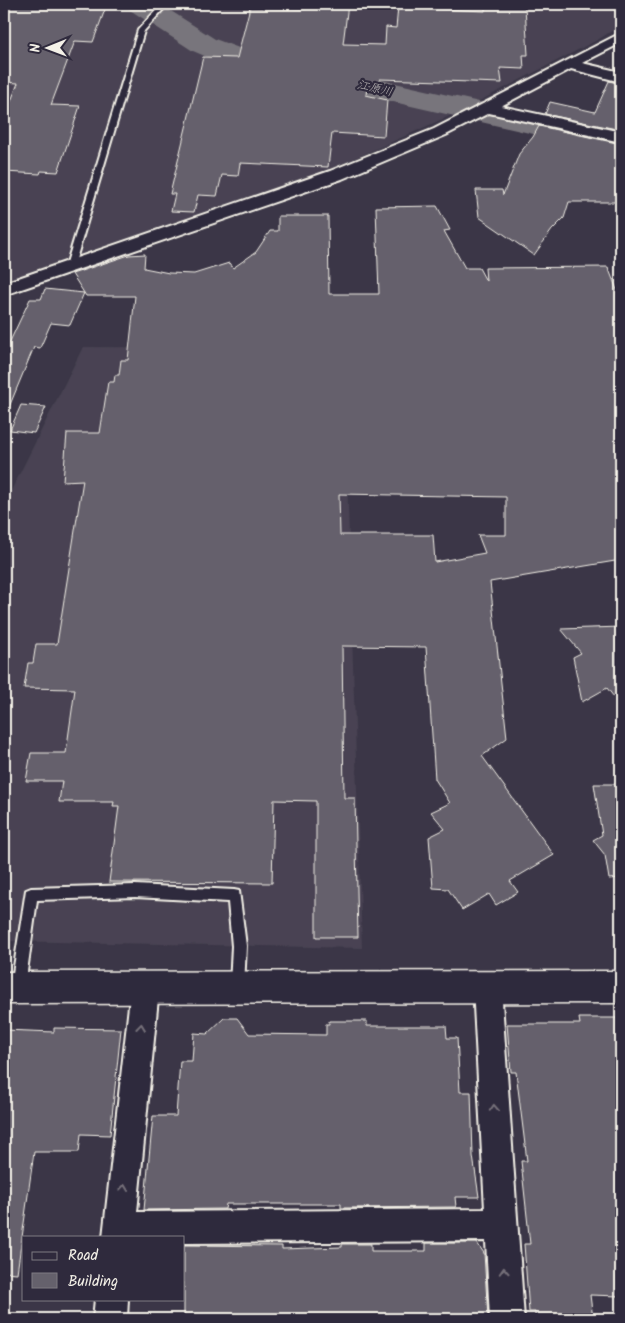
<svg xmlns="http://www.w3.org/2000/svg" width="625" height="1323" font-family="Kalam,'Klee One',sans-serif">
	<rect width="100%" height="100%" fill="#3b3647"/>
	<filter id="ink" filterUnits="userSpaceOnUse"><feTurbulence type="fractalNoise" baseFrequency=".02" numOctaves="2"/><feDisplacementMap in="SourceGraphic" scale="10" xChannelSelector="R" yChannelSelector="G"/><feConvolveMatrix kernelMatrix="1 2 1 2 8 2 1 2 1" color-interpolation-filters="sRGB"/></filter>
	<g filter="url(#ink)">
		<!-- built -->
		<path fill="#484352" d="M4 4H621V25L599 39 456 113 334 168 4 282Z
			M83 347 343 348 362 948 4 941V525L11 491Z"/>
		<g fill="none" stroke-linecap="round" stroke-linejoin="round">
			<!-- river -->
			<path fill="#78747b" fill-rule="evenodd" d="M125 4H160L215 39 239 48 621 134V154L219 62 193 51 130 10Z"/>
		</g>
		<!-- building -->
		<path fill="#65616c" stroke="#f4f1e8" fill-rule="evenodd" d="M4 4H107L93 42 75 41 51 105 80 106 58 172 41 171 40 174 4 172V119L18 83 4 82Z
			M307 4H348L343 44 385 45 386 27 396 28 398 7 485 11V8L498 4 516 5 525 7 528 55H523L524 69 500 68 502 83 380 79 379 87H367L366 95 387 100 384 136 332 133 328 167 240 163 238 176 222 175 217 196 198 195 194 212 171 211 175 194H170L203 57 237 58 250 7 306 9Z
			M609 81 621 84V130L545 114 550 102 595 112Z
			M539 126 621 144V202H569L564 218 552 230 534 255 479 217 476 190H502L503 195 519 154 533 137Z
			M437 206 450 230 444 231 465 268H479L486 281 485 268 608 267 621 300V560L490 582 507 738 482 756 554 855 510 881 518 892 496 905 489 894 462 910 448 889 433 888 429 837 445 829 431 812 450 803 435 779 426 647 342 646 344 798H355L358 937H316V801L274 800 272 883 109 882 119 806H113L114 802H59L62 781H26L31 753H66L75 689 24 688 28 663H33L36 644H57L83 480 63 481 67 433H100L108 382H114L115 375H119L121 360H128L135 296H86L72 274 129 255 145 254 144 268 169 273 194 274 229 263 233 268 256 252 270 231H278V216H328L329 294H379L376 207ZM339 494 506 497V535H478L485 553 435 562 433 535H340Z
			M45 289 84 293 70 325 51 323 40 348 34 347 4 419V354L30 299H41Z
			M21 405 46 407 34 433 10 430Z
			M621 627V706L607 688 582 702 573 657 581 653 561 629Z
			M594 784H621V878L609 879 605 855 593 840 602 835Z
			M224 1018H237L249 1034 326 1035V1024H329V1021H367V1026H446L447 1038H457L460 1092H471L473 1156 479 1197H455L456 1207 341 1208V1204H226L225 1209 144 1210 153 1116H176L180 1061H192L194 1033 207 1034Z
			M579 1018H621V1196H616L621 1249V1277H617L619 1296 590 1295 593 1319H535V1312H529L524 1244H530L521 1161H527L516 1072H511L507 1024H580Z
			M54 1028 121 1029 110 1135 81 1134 79 1152H34L17 1273 4 1272V1030L54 1032Z
			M426 1243H477L484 1253 488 1318 446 1317V1315H379V1317L184 1319V1245L282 1246V1249L342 1247V1244H371V1251H426Z"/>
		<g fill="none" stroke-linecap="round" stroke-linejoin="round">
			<!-- lane casing -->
			<g stroke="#f4f1e8" stroke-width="4">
				<path id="lane" d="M162 4H168L144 31 74 266 70 269 67 268 66 266 138 30Z
					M135 885 234 890 239 891 246 946 244 986 242 991 237 993 232 991 230 986 232 946 228 902 135 897 37 900 25 986 23 991 18 993 13 991 11 986 26 890 31 888Z"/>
			</g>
			<!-- street casing -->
			<g stroke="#f4f1e8" stroke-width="4">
				<path id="street" d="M621 33V43L582 63 621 72V82L571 69 501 106 621 132V142L489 113 446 135 342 179 4 295V283L330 171 434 129Z
					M487 973 497 977 501 987 524 1319H490L486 1241 184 1243V1237H103L131 988 135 978 145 974 155 978 159 988 137 1212 485 1209 473 987 477 977Z
					M95 1299H128L127 1319H93Z"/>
			</g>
			<!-- secondary casing -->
			<g stroke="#f4f1e8" stroke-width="3">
				<path id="secondary" d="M621 971V1003L4 1004V972Z"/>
			</g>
			<!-- lane -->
			<use href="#lane" fill="#2f2a3d" fill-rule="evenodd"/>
			<!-- street -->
			<use href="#street" fill="#2f2a3d" fill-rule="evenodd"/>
			<!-- secondary -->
			<use href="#secondary" fill="#2f2a3d" fill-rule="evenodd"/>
		</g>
		<!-- one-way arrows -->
		<defs><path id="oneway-chevron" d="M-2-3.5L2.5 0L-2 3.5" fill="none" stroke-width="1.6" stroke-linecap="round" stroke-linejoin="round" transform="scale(1.25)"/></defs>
		<g stroke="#747079">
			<use href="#oneway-chevron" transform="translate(141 1027) rotate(-84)"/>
			<use href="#oneway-chevron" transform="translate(494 1108) rotate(-93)"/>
			<use href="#oneway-chevron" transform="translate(124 1188) rotate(-84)"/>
			<use href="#oneway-chevron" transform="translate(504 1271) rotate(-93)"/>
		</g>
	</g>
	<g text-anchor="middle" stroke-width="4.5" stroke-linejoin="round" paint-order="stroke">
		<!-- far-water labels -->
		<g font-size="12" font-style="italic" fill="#b6b2b2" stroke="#2f2a3d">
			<text transform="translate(375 88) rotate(13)" y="4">江原川</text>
		</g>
	</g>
	<!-- margin -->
	<rect width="625" height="1323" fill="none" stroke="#2f2a3d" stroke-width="20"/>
	<rect x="10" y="10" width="605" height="1303" fill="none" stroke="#f4f1e8" stroke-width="2" filter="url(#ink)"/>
	<!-- legend -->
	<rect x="22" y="1236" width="162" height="65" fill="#2f2a3d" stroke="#7e7a81"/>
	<rect x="32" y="1252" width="25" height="8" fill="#2f2a3d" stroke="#7e7a81"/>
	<text x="68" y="1260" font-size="15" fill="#f4f1e8">Road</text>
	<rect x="32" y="1273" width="25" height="15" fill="#65616c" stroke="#7e7a81"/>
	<text x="68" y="1286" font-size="15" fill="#f4f1e8">Building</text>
	<!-- north arrow -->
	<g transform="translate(48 48) rotate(269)" stroke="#2f2a3d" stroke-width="4" paint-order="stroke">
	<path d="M0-4L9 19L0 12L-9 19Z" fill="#f4f1e8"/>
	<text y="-8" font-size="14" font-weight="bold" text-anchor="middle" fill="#f4f1e8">N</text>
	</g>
</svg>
